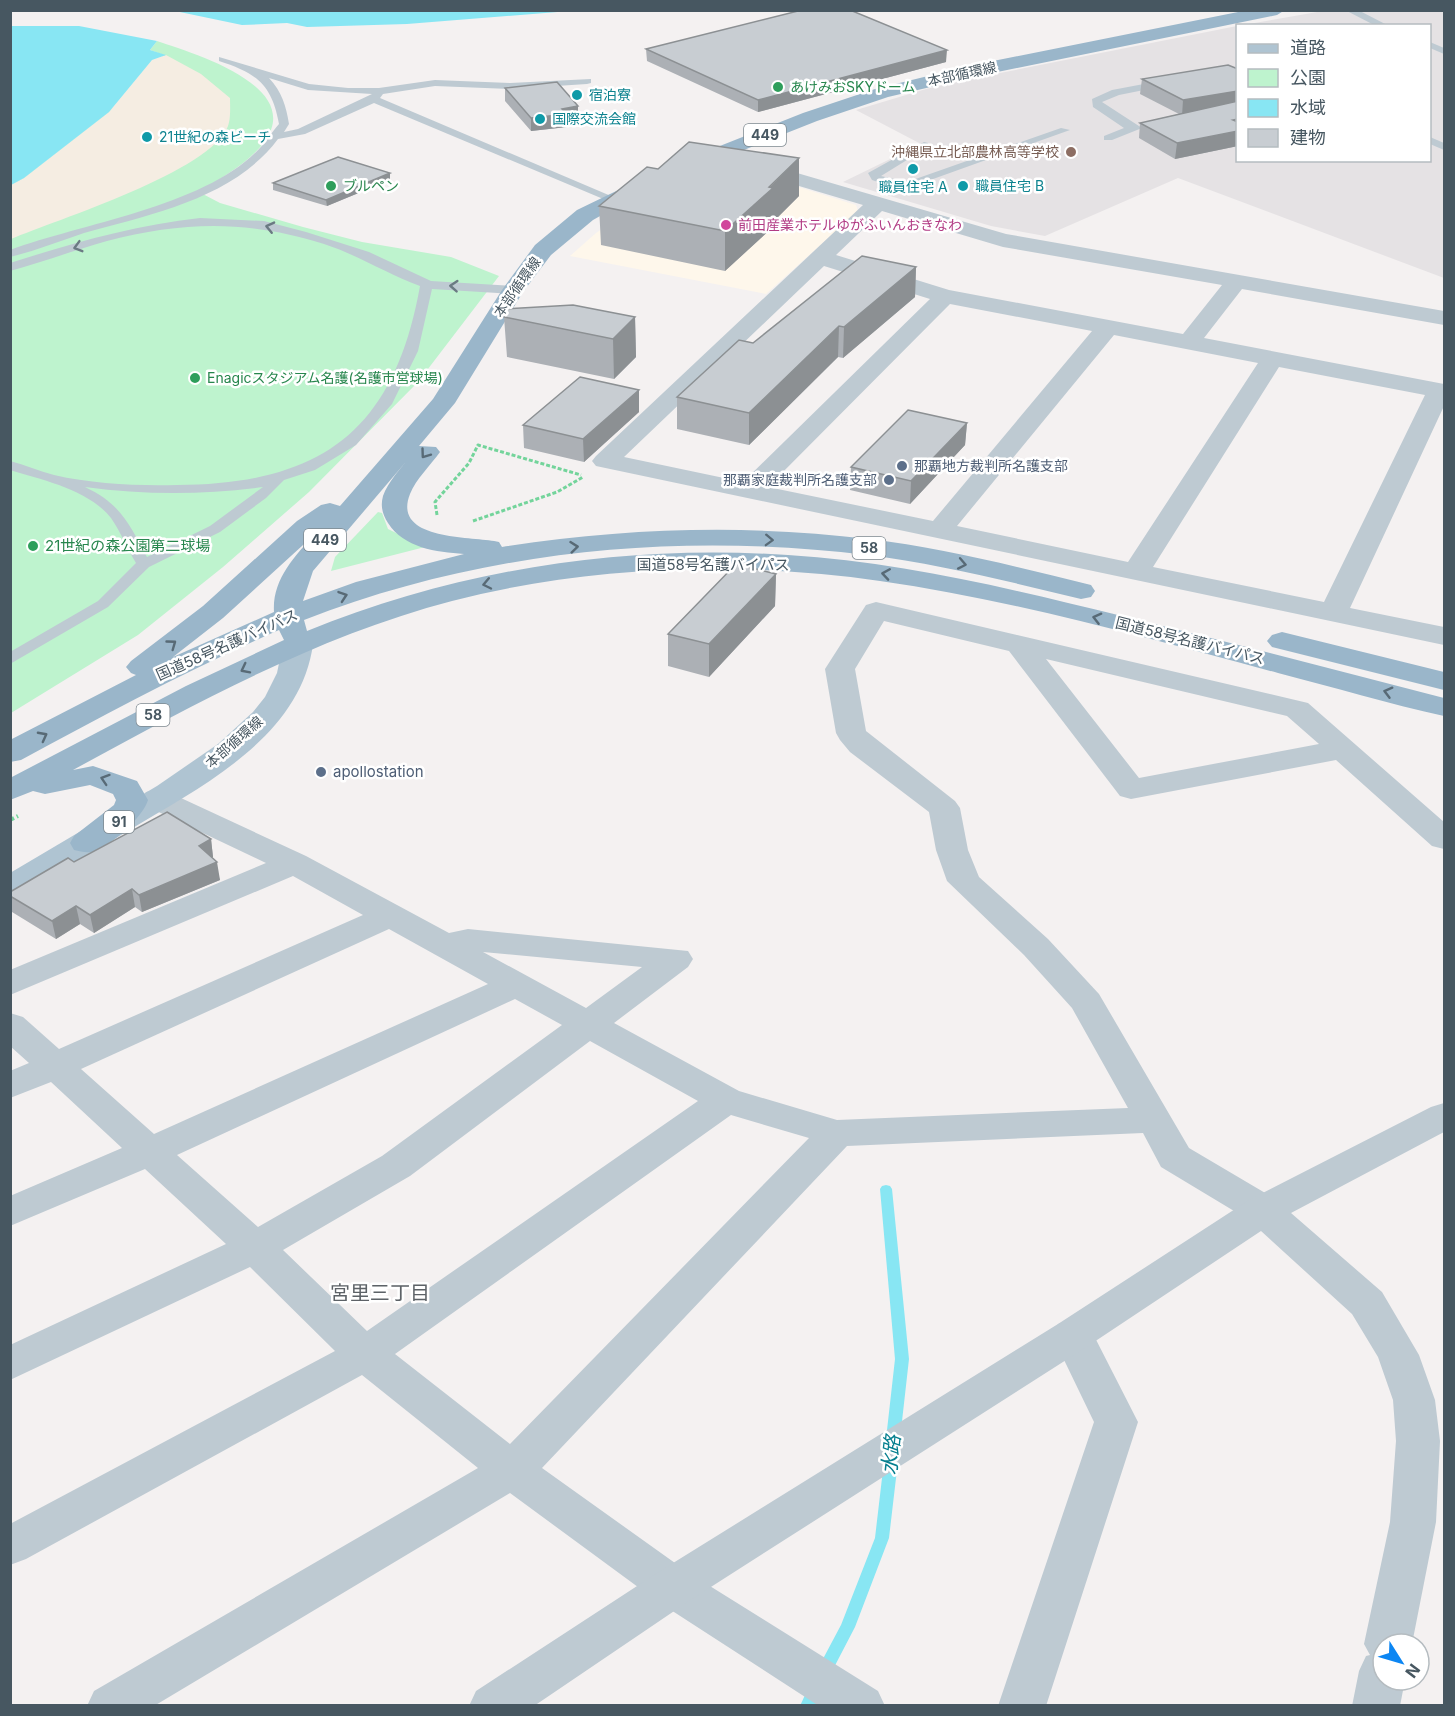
<svg xmlns="http://www.w3.org/2000/svg" width="1455" height="1716" font-family="Inter,'Noto Sans JP',sans-serif">
	<rect width="100%" height="100%" fill="#f4f1f1"/>
	<!-- commercial -->
	<path fill="#fef7eb" d="M741 169 856 205 858 211 766 294 570 256 596 233 621 216Z"/>
	<!-- education -->
	<path fill="#e5e2e4" d="M1323 11H1444V278L1178 178 1045 236 991 226 843 182 921 144 856 110 926 89 985 76 1237 26 1238 160H1430V26L1243 25Z"/>
	<!-- green -->
	<path fill="#bef3ce" d="M157 41C193 53 304 86 265 141 249 163 221 178 199 192L220 203 303 227 362 242 451 257 499 276 418 382 309 492 223 567 138 635 11 713V185L24 178 109 112 164 55 150 50Z
		M378 512 382 513 388 529 425 547 331 571 335 557Z"/>
	<!-- sand -->
	<path fill="#f5ede2" d="M166 55 201 74 230 98C230 106 231 118 228 126 212 171 56 220 11 239V185L24 178 109 112 152 60Z"/>
	<!-- water -->
	<path fill="#88e6f3" d="M175 11V10L570 11 407 24 307 27 287 23 242 25Z
		M11 26H79L157 41 150 50 166 55 152 60 109 112 24 178 11 185Z"/>
	<g fill="none" stroke-linecap="round" stroke-linejoin="round">
		<!-- stream -->
		<path fill="#88e6f3" fill-rule="evenodd" d="M886 1185 890 1186 892 1189 909 1359 900 1439 898 1443 893 1445 888 1443 886 1439 895 1359 880 1189 882 1186Z
			M891 1455 896 1457 898 1461 889 1538 855 1627 829 1677 824 1679 819 1677 816 1672 841 1625 875 1538 884 1461 886 1457Z
			M815 1682 820 1684 823 1689 815 1706H800L810 1684Z"/>
		<!-- path-far1 -->
		<path stroke="#73d49b" stroke-width="3" stroke-dasharray="4 2" stroke-linecap="butt" d="M437 515 435 502 469 463 478 445 581 475
			M473 521 557 492 583 477"/>
		<!-- path -->
		<path stroke="#73d49b" stroke-width="4" stroke-dasharray="4.5 3" stroke-linecap="butt" d="M10 820 18 816"/>
		<!-- service -->
		<path fill="#becad2" fill-rule="evenodd" d="M1345 10H1358L1389 26H1376Z
			M1430 42 1444 48V54L1430 48Z
			M219 57 309 84 348 88H379L435 80 510 83 591 79V83L587 84 510 89 435 86 383 94 380 98 618 199 608 201 374 103 305 134 278 139C234 198 152 214 84 233 60 241 35 251 10 257V250C84 223 205 206 259 149 266 142 272 132 279 124 272 84 256 73 219 61ZM269 78 308 90 372 94 298 129 284 132 289 124C286 106 282 92 269 78Z
			M1165 80 1169 81V85L1119 95 1102 102 1142 128 1112 140H1104V136L1124 128 1093 107 1092 99 1112 90Z
			M1061 128 1070 130 908 188H896L872 180 868 173 924 142 928 143V147L881 176 907 182Z
			M1430 137 1444 143V150L1430 144Z
			M200 218 264 221 306 232 369 252 431 281 513 286 519 290 513 294 432 289 418 351 392 404 356 445 315 470 284 480 266 498 220 532 149 567 108 607 10 664V652L98 601 136 563C127 549 121 532 111 518 89 490 43 480 10 470V461C25 465 39 471 54 475 93 484 137 486 177 485 322 484 394 431 420 286 387 274 358 255 324 244 248 220 184 221 107 241 75 250 43 262 10 271V263C73 243 135 225 200 218ZM85 487C145 495 203 495 263 487L210 526 147 557C129 524 121 504 85 487Z"/>
		<!-- minor -->
		<path fill="#becad2" fill-rule="evenodd" d="M756 161 1006 234 1444 311V325L1242 289 1204 338 1444 384V406L1350 608 1444 627V645L596 466 592 461 596 456 863 205 749 171 746 167 749 163ZM882 211 1003 247 1222 285 1183 334 949 290 836 255ZM824 266 930 299 743 482 624 457ZM950 304 1092 331 933 521 768 487ZM1114 335 1258 363 1128 562 957 526ZM1279 367 1425 395 1324 602 1153 567Z
			M876 602 1308 703 1444 822V849L1432 846 1336 760 1131 799 1120 796 1009 651 884 621 855 669 866 731 955 801 960 808 968 850 979 877 1048 939 1099 994 1189 1148 1277 1200 1283 1210 1277 1220 1263 1224 1249 1220 1161 1167 1143 1133 847 1146 542 1468 689 1573 878 1691 885 1706H819L657 1601 510 1493 154 1706H87L94 1691 478 1468 362 1375 26 1559 10 1565V1524L335 1351 250 1267 10 1380V1345L226 1244 145 1169 10 1226V1196L122 1148 51 1082 10 1098V1071L29 1063 10 1046V1013L23 1017 59 1049 363 915 293 876 10 995V970L266 863 146 806 141 799 146 792 157 789 168 792 306 856 449 933 468 929 688 951 693 959 688 967 614 1023 739 1091 837 1120 1128 1108 1072 1008 1024 955 947 881 936 850 929 812 850 752 840 740 836 733 825 669 866 605ZM1046 659 1287 716 1319 744 1139 778ZM389 929 488 984 154 1134 81 1069ZM483 952 642 967 586 1008ZM515 999 562 1025 382 1156 258 1227 177 1155ZM590 1041 698 1101 367 1331 283 1250 410 1176ZM731 1115 809 1138 510 1444 395 1354Z
			M1073 1319 1088 1324 1138 1422 1046 1706H998L1094 1422 1052 1335 1058 1324Z"/>
		<!-- tertiary -->
		<path fill="#becad2" fill-rule="evenodd" d="M1444 1103V1132L1291 1213 1382 1292 1419 1355 1435 1400 1440 1441 1436 1522 1412 1644H1383V1680H1405L1400 1706H1352L1359 1671 1366 1656 1370 1655 1364 1644 1390 1522 1396 1441 1393 1400 1378 1357 1352 1314 1261 1231 1088 1346 689 1601 534 1706H469L476 1691 657 1573 1058 1324 1249 1200 1431 1107Z"/>
		<!-- primary -->
		<path fill="#afc4d2" fill-rule="evenodd" d="M298 635 308 638 313 644C301 736 203 786 131 829 95 851 59 873 22 894L10 897V873L157 786 218 744 253 712 265 697 277 673 283 644 288 638Z"/>
		<!-- trunk -->
		<path fill="#9ab6ca" fill-rule="evenodd" d="M1248 10H1285L1277 15 973 77 888 97 817 121 696 169H682L679 165 682 161 803 113 875 89 973 65Z
			M639 180 646 182 649 186 646 190 593 220 551 255 523 292 455 403 419 446 436 447 440 452C430 466 416 479 410 494 391 542 475 536 499 542L502 547C623 528 747 524 869 539 944 548 1018 567 1091 585L1095 591 1091 597 1081 599C1010 582 940 564 867 555 678 532 483 550 304 620L307 631C459 569 625 544 788 555 902 562 1012 589 1122 616 1229 642 1337 670 1444 698V716C1389 704 1333 687 1278 673 1147 638 1014 600 880 581 739 561 591 565 452 601 318 636 194 704 73 770L93 766 137 781 148 800C143 817 114 842 98 850 90 854 82 852 74 850L70 843 74 836 114 805 116 800 113 794 90 785 45 794 33 791 10 800V778L186 686 284 640 279 630C190 669 106 714 21 760L10 762V740L136 675 131 673 126 667 131 661 203 606 297 521 321 505 330 503 340 506 433 399 502 290 535 245 577 210ZM410 457C400 469 388 482 383 496 380 507 383 515 388 523 404 548 436 552 464 554L356 582 303 601 313 571ZM314 535C294 557 272 580 274 612L173 657 223 618Z
			M1282 632 1444 672V690L1272 647 1267 641 1272 635Z"/>
	</g>
	<!-- wall -->
	<path fill="#acb0b5" d="M646 49 946 62 758 112 647 61Z
		M1238 69V146L1175 159 1139 138 1140 123 1179 114 1140 94 1142 79Z
		M505 88 578 106V119L567 121V127L531 131 505 101Z
		M390 173V180L327 206 273 190V183Z
		M799 196 773 222V227L725 271 601 245 599 206Z
		M916 267 915 297 843 358 838 357 749 445 677 429V397L753 343Z
		M504 317H635L636 357 614 379 507 357Z
		M639 390V412L584 462 524 448 523 425Z
		M967 423 965 445 910 504 850 490 851 467Z
		M776 574 775 606 709 677 668 666V634Z
		M211 839 213 857 212 858 220 880 142 912 135 907 94 933 80 924 56 939 12 912 10 906V892L74 862Z"/>
	<!-- shaded-wall -->
	<path fill="#8c9093" d="M947 50 946 62 758 112V100Z
		M1238 91V106L1182 116 1183 100Z
		M578 106V119L567 121V127L531 131V118L562 109Z
		M1238 119V146L1175 159 1177 143 1233 120Z
		M799 158V196L773 222V227L725 271V231Z
		M390 173V180L327 206 326 200Z
		M916 267 915 297 843 358 844 327Z
		M635 317 636 357 614 379 613 339Z
		M839 326 838 357 749 445V413Z
		M639 390V412L584 462 583 439Z
		M967 423 965 445 910 504 911 481Z
		M776 574 775 606 709 677V644Z
		M211 839 213 857 202 863 199 846Z
		M217 862 220 880 142 912 139 895Z
		M132 889 135 907 94 933 90 915Z
		M76 906 80 924 56 939 52 921Z"/>
	<!-- building -->
	<path fill="#c8cdd2" stroke="#8c9093" stroke-width="1.5" d="M802 10H850L947 50 758 100 646 49Z
		M1228 65 1238 69V91L1183 100 1142 79Z
		M557 82 578 106 562 109 567 114 531 118 505 88Z
		M1238 101V119L1233 120 1238 122V131L1177 143 1140 123Z
		M689 142 799 158 769 187 773 188 725 231 599 206 647 167 658 169Z
		M338 157 390 173 326 200 273 183Z
		M862 256 916 267 844 327 839 326 749 413 677 397 739 340 753 343Z
		M573 305 635 317 613 339 504 317 505 309Z
		M580 377 639 390 583 439 523 425Z
		M908 410 967 423 911 481 851 467Z
		M736 564 776 574 709 644 668 634Z
		M167 812 211 839 199 846 217 862 139 895 132 889 90 915 76 906 52 921 10 896V892L68 858 74 862Z"/>
	<!-- one-way arrows -->
	<defs><path id="oneway-chevron" d="M-2-3.5L2.5 0L-2 3.5" fill="none" stroke-width="1.6" stroke-linecap="round" stroke-linejoin="round" transform="scale(1.5)"/></defs>
	<g stroke="#6b7a83">
		<use href="#oneway-chevron" transform="translate(270 227) rotate(-167)"/>
		<use href="#oneway-chevron" transform="translate(78 247) rotate(164)"/>
		<use href="#oneway-chevron" transform="translate(454 286) rotate(-176)"/>
	</g>
	<g stroke="#586a76">
		<use href="#oneway-chevron" transform="translate(425 454) rotate(126)"/>
		<use href="#oneway-chevron" transform="translate(769 540) rotate(2)"/>
		<use href="#oneway-chevron" transform="translate(574 547) rotate(-6)"/>
		<use href="#oneway-chevron" transform="translate(962 564) rotate(11)"/>
		<use href="#oneway-chevron" transform="translate(886 574) rotate(-171)"/>
		<use href="#oneway-chevron" transform="translate(487 584) rotate(168)"/>
		<use href="#oneway-chevron" transform="translate(343 596) rotate(-19)"/>
		<use href="#oneway-chevron" transform="translate(1097 618) rotate(-166)"/>
		<use href="#oneway-chevron" transform="translate(172 644) rotate(-36)"/>
		<use href="#oneway-chevron" transform="translate(245 669) rotate(153)"/>
		<use href="#oneway-chevron" transform="translate(1388 692) rotate(-165)"/>
		<use href="#oneway-chevron" transform="translate(43 736) rotate(-28)"/>
		<use href="#oneway-chevron" transform="translate(105 779) rotate(-162)"/>
	</g>
	<!-- markers -->
	<g fill="#2e9e5b" stroke="#fff" stroke-width="2">
		<circle cx="778" cy="87" r="6"/>
		<circle cx="331" cy="186" r="6"/>
		<circle cx="195" cy="378" r="6"/>
		<circle cx="33" cy="546" r="6"/>
	</g>
	<g fill="#0f9aa8" stroke="#fff" stroke-width="2">
		<circle cx="577" cy="95" r="6"/>
		<circle cx="540" cy="119" r="6"/>
		<circle cx="147" cy="137" r="6"/>
		<circle cx="913" cy="169" r="6"/>
		<circle cx="963" cy="186" r="6"/>
	</g>
	<circle fill="#8d6e63" stroke="#fff" stroke-width="2" cx="1071" cy="152" r="6"/>
	<circle fill="#d1479c" stroke="#fff" stroke-width="2" cx="726" cy="225" r="6"/>
	<g fill="#5c6f8a" stroke="#fff" stroke-width="2">
		<circle cx="902" cy="466" r="6"/>
		<circle cx="889" cy="480" r="6"/>
		<circle cx="321" cy="772" r="6"/>
	</g>
	<g text-anchor="middle" stroke-width="5" stroke-linejoin="round" paint-order="stroke">
		<!-- far-street labels -->
		<g font-size="14" fill="#475761" stroke="#fff">
			<text transform="translate(962 74) rotate(-12)" y="5">本部循環線</text>
			<text transform="translate(517 287) rotate(-55)" y="5">本部循環線</text>
			<text transform="translate(234 742) rotate(-41)" y="5">本部循環線</text>
		</g>
		<!-- far-leisure labels -->
		<g font-size="14" fill="#27864d" stroke="#fff" text-anchor="start">
			<text x="790" y="92">あけみおSKYドーム</text>
			<text x="343" y="191">ブルペン</text>
			<text x="207" y="383">Enagicスタジアム名護(名護市営球場)</text>
		</g>
		<!-- far-culture labels -->
		<g font-size="14" fill="#0d838f" stroke="#fff" text-anchor="start">
			<text x="589" y="100">宿泊寮</text>
			<text x="552" y="124">国際交流会館</text>
			<text x="159" y="142">21世紀の森ビーチ</text>
			<text x="975" y="191">職員住宅 B</text>
			<text x="913" y="192" text-anchor="middle">職員住宅 A</text>
		</g>
		<!-- shield labels -->
		<g fill="#fff" stroke="#7e8990" stroke-width="1.5">
			<rect x="744" y="124" width="42" height="22" rx="4.5"/>
			<rect x="304" y="529" width="42" height="22" rx="4.5"/>
			<rect x="852.5" y="537" width="33" height="22" rx="4.5"/>
			<rect x="136.5" y="704" width="33" height="22" rx="4.5"/>
			<rect x="104" y="811" width="30" height="22" rx="4.5"/>
		</g>
		<g font-size="14" font-weight="bold" fill="#475761">
			<text x="765" y="140">449</text>
			<text x="325" y="545">449</text>
			<text x="869" y="553">58</text>
			<text x="153" y="720">58</text>
			<text x="119" y="827">91</text>
		</g>
		<!-- far-education labels -->
		<g font-size="14" fill="#785e54" stroke="#fff" text-anchor="end">
			<text x="1059" y="157">沖縄県立北部農林高等学校</text>
		</g>
		<!-- far-hotel labels -->
		<g font-size="14" fill="#b23c85" stroke="#fff" text-anchor="start">
			<text x="738" y="230">前田産業ホテルゆがふいんおきなわ</text>
		</g>
		<!-- far-service labels -->
		<g font-size="14" fill="#4e5e75" stroke="#fff" text-anchor="start">
			<text x="914" y="471">那覇地方裁判所名護支部</text>
			<text x="877" y="485" text-anchor="end">那覇家庭裁判所名護支部</text>
		</g>
		<!-- leisure labels -->
		<g font-size="15" fill="#27864d" stroke="#fff" text-anchor="start">
			<text x="45" y="551">21世紀の森公園第二球場</text>
		</g>
		<!-- street labels -->
		<g font-size="15" fill="#475761" stroke="#fff">
			<text x="713" y="570">国道58号名護バイパス</text>
			<text transform="translate(1190 641) rotate(14)" y="5">国道58号名護バイパス</text>
			<text transform="translate(227 645) rotate(-24)" y="5">国道58号名護バイパス</text>
		</g>
		<!-- service labels -->
		<g font-size="15" fill="#4e5e75" stroke="#fff" text-anchor="start">
			<text x="333" y="777">apollostation</text>
		</g>
		<!-- near-neighbourhood labels -->
		<g font-size="20" fill="#5d6267" stroke="#fff">
			<text x="380" y="1300">宮里三丁目</text>
		</g>
		<!-- near-water labels -->
		<g font-size="20" font-style="italic" fill="#067f8f" stroke="#fff">
			<text transform="translate(891 1455) rotate(-84)" y="7">水路</text>
		</g>
	</g>
	<!-- border -->
	<rect width="1455" height="1716" fill="none" stroke="#475761" stroke-width="24"/>
	<!-- legend -->
	<rect x="1236" y="24" width="195" height="138" fill="#ffffff" stroke="#b5bcc0" stroke-width="1.5"/>
	<rect x="1248" y="44" width="30" height="9" fill="#afc4d2" stroke="#b5bcc0" stroke-width="1.5"/>
	<text x="1290" y="54" font-size="18" fill="#475761">道路</text>
	<rect x="1248" y="69" width="30" height="18" fill="#bef3ce" stroke="#b5bcc0" stroke-width="1.5"/>
	<text x="1290" y="84" font-size="18" fill="#475761">公園</text>
	<rect x="1248" y="99" width="30" height="18" fill="#88e6f3" stroke="#b5bcc0" stroke-width="1.5"/>
	<text x="1290" y="114" font-size="18" fill="#475761">水域</text>
	<rect x="1248" y="129" width="30" height="18" fill="#c8cdd2" stroke="#b5bcc0" stroke-width="1.5"/>
	<text x="1290" y="144" font-size="18" fill="#475761">建物</text>
	<!-- north arrow -->
	<g transform="translate(1401 1662) rotate(127)"><circle r="28" fill="#ffffff" stroke="#b5bcc0" stroke-width="1.5"/>
	<path d="M0-4.5L10 22L0 15L-10 22Z" fill="#0c86f3"/>
	<text y="-9" font-size="16" font-weight="bold" text-anchor="middle" fill="#475761">N</text>
	</g>
</svg>
